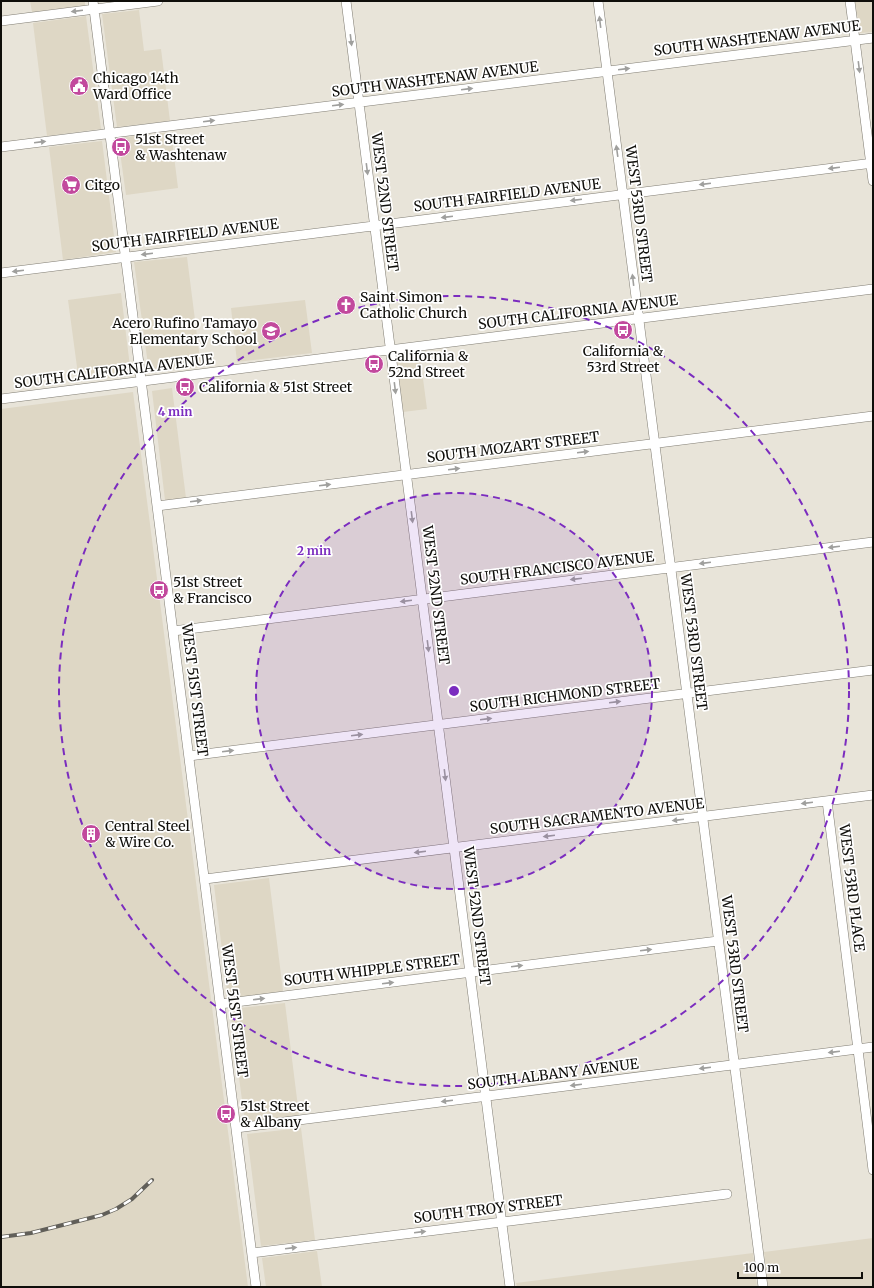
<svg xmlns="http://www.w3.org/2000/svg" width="874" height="1288" font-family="Merriweather,serif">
	<rect width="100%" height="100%" fill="#e8e4d9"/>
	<!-- built -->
	<path fill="#ded7c5" d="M30 1H85V6L32 12Z
		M855 1H873V32L860 33Z
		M139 10 144 51 161 49 170 121 117 127 102 14Z
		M86 16 101 129 47 136 33 23Z
		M171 132 178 188 126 195 118 138Z
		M102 141 116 252 63 260 49 147Z
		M187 257 201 367 149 372 134 262Z
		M121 293 131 375 79 382 68 300Z
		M305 300 312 353 237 362 231 308Z
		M420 356 427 409 403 412 397 359Z
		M172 388 186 498 165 500 152 391Z
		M133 392 248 1287H1V409Z
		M269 878 283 991 228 999 214 885Z
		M285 1003 299 1115 245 1123 230 1009Z
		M301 1128 315 1240 261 1246 247 1134Z
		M873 1238V1287H768L764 1252Z
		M317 1251 322 1287H266L262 1258Z
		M753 1253 757 1287H517L516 1283Z"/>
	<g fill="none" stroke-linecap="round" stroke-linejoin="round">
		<!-- minor casing -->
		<g stroke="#807d73" stroke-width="10">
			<path id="minor" d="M93 1 256 1287
				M346 1 510 1287
				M598 1 763 1287
				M850 1 873 181
				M1 21 158 1
				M1 147 873 38
				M1 273 873 163
				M1 399 873 289
				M157 506 873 416
				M173 631 873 542
				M189 756 873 670
				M827 801 873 1170
				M205 879 873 795
				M220 1004 718 941
				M236 1128 873 1047
				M252 1253 727 1194"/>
		</g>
		<!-- minor -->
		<use href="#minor" stroke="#fff" stroke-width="9"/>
		<!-- rail casing -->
		<g stroke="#615f59" stroke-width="4">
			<path id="rail" d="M1 1237 31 1233 102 1215 116 1209 132 1199 152 1180"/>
		</g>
		<!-- rail -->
		<use href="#rail" stroke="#fff" stroke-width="2.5" stroke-dasharray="8" stroke-linecap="butt"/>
	</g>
	<!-- one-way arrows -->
	<defs><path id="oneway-solid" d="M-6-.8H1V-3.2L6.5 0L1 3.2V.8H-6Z"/></defs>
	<g fill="#9f9f9d">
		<use href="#oneway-solid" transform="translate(77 11) rotate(173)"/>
		<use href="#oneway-solid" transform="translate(600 22) rotate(-97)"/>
		<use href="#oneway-solid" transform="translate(351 40) rotate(83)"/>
		<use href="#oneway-solid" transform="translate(859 67) rotate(83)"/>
		<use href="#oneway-solid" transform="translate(624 69) rotate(-7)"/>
		<use href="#oneway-solid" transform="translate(467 89) rotate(-7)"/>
		<use href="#oneway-solid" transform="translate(338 105) rotate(-7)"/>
		<use href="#oneway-solid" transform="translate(209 121) rotate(-7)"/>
		<use href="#oneway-solid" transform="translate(40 142) rotate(-7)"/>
		<use href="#oneway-solid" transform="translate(617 151) rotate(-98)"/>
		<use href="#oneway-solid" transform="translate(834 168) rotate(173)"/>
		<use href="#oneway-solid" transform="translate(367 169) rotate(83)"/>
		<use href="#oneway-solid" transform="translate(705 184) rotate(173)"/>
		<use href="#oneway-solid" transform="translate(576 200) rotate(173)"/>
		<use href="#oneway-solid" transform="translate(447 217) rotate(173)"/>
		<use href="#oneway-solid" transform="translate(147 254) rotate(173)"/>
		<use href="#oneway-solid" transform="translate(18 271) rotate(173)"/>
		<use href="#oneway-solid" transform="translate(633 280) rotate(-97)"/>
		<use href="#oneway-solid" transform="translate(395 388) rotate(83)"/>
		<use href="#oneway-solid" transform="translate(583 452) rotate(-7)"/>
		<use href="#oneway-solid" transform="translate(454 469) rotate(-7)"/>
		<use href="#oneway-solid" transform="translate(325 485) rotate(-7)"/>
		<use href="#oneway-solid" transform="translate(196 501) rotate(-7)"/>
		<use href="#oneway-solid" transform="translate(412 517) rotate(83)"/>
		<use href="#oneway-solid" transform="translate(834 547) rotate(173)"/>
		<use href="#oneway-solid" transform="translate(705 563) rotate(173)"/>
		<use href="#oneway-solid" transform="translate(576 579) rotate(173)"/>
		<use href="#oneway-solid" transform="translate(406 601) rotate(173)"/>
		<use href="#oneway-solid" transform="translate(428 646) rotate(83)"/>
		<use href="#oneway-solid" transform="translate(615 702) rotate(-7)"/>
		<use href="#oneway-solid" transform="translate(486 719) rotate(-7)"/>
		<use href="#oneway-solid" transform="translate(357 735) rotate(-7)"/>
		<use href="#oneway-solid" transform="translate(228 751) rotate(-7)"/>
		<use href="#oneway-solid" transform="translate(445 775) rotate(83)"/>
		<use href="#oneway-solid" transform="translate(807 803) rotate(173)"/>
		<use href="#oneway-solid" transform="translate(678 820) rotate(173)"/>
		<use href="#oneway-solid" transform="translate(549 836) rotate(173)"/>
		<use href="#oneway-solid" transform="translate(420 852) rotate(173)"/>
		<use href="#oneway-solid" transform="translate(646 950) rotate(-7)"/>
		<use href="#oneway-solid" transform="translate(517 966) rotate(-7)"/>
		<use href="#oneway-solid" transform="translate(388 983) rotate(-7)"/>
		<use href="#oneway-solid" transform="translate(259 999) rotate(-7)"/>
		<use href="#oneway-solid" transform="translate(834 1052) rotate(173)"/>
		<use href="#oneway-solid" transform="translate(705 1068) rotate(173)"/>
		<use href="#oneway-solid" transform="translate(576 1085) rotate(173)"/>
		<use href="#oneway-solid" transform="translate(447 1101) rotate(173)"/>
		<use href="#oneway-solid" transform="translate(420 1232) rotate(-7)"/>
		<use href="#oneway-solid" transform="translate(291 1248) rotate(-7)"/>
	</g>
	<!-- distance rings -->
	<circle cx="454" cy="691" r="198" fill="#7b2cbf" fill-opacity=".12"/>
	<g fill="none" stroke="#7b2cbf" stroke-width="2" stroke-dasharray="7 5">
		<circle cx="454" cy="691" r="198"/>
		<circle cx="454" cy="691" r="395"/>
	</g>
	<!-- icons -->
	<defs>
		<g id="civic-disc" transform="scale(1)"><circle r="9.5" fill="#c2499d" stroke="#fff"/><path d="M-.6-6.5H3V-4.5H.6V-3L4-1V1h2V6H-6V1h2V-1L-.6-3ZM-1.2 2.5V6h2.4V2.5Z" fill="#fff"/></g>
		<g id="bus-disc" transform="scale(1)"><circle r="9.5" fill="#c2499d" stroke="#fff"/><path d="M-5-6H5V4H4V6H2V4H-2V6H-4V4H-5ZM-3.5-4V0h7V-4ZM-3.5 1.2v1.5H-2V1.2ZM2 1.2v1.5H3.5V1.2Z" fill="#fff"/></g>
		<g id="supermarket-disc" transform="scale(1)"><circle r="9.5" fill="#c2499d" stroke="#fff"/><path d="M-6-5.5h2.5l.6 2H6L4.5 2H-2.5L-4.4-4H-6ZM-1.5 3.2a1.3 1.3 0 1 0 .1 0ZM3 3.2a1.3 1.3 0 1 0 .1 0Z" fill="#fff"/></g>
		<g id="church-disc" transform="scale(1)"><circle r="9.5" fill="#c2499d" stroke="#fff"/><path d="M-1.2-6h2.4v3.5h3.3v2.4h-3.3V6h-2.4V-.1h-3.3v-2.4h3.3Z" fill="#fff"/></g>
		<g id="school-disc" transform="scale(1)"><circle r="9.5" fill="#c2499d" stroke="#fff"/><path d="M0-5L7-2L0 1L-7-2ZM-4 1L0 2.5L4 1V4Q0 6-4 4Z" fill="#fff"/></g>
		<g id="building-disc" transform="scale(1)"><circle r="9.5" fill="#c2499d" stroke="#fff"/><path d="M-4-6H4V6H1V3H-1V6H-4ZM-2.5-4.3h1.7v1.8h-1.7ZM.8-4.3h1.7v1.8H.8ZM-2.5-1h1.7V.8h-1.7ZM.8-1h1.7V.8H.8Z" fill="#fff"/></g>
	</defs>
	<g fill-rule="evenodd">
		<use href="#civic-disc" x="79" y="86"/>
		<use href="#bus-disc" x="121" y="147"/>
		<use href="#supermarket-disc" x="71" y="185"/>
		<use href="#church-disc" x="346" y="305"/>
		<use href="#bus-disc" x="623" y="330"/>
		<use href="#school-disc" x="271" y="331"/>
		<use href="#bus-disc" x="374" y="364"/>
		<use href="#bus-disc" x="185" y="387"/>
		<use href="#bus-disc" x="159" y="590"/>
		<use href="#building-disc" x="91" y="834"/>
		<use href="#bus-disc" x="226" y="1114"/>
	</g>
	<g text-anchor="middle" stroke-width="3.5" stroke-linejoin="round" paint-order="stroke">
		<!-- street labels -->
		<g font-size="14" fill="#0f0e0a" stroke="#fff">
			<text transform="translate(757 38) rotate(-7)" y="5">SOUTH WASHTENAW AVENUE</text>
			<text transform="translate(435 79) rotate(-7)" y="5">SOUTH WASHTENAW AVENUE</text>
			<text transform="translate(507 195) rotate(-7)" y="5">SOUTH FAIRFIELD AVENUE</text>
			<text transform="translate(385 202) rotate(83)" y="5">WEST 52ND STREET</text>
			<text transform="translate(639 214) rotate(83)" y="5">WEST 53RD STREET</text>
			<text transform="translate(185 235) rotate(-7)" y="5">SOUTH FAIRFIELD AVENUE</text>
			<text transform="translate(578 312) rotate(-7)" y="5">SOUTH CALIFORNIA AVENUE</text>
			<text transform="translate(114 371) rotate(-7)" y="5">SOUTH CALIFORNIA AVENUE</text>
			<text transform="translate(513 447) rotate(-7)" y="5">SOUTH MOZART STREET</text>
			<text transform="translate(557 568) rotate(-7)" y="5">SOUTH FRANCISCO AVENUE</text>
			<text transform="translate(436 595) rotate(83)" y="5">WEST 52ND STREET</text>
			<text transform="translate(694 642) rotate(83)" y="5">WEST 53RD STREET</text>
			<text transform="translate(195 690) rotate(83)" y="5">WEST 51ST STREET</text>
			<text transform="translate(565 695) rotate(-7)" y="5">SOUTH RICHMOND STREET</text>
			<text transform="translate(597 816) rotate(-7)" y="5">SOUTH SACRAMENTO AVENUE</text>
			<text transform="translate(852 888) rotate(83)" y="5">WEST 53RD PLACE</text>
			<text transform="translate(477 916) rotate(83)" y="5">WEST 52ND STREET</text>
			<text transform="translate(735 964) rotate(83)" y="5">WEST 53RD STREET</text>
			<text transform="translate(372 970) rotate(-7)" y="5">SOUTH WHIPPLE STREET</text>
			<text transform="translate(235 1011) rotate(83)" y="5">WEST 51ST STREET</text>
			<text transform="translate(553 1074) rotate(-7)" y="5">SOUTH ALBANY AVENUE</text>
			<text transform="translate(488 1209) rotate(-7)" y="5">SOUTH TROY STREET</text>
		</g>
		<!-- poi labels -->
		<g font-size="14" fill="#0f0e0a" stroke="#fff" text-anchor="start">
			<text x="93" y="83">Chicago 14th<tspan x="93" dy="16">Ward Office</tspan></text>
			<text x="135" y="144">51st Street<tspan x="135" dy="16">&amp; Washtenaw</tspan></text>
			<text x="85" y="190">Citgo</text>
			<text x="360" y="302">Saint Simon<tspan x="360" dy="16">Catholic Church</tspan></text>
			<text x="257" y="328" text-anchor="end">Acero Rufino Tamayo<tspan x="257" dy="16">Elementary School</tspan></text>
			<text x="623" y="356" text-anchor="middle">California &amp;<tspan x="623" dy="16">53rd Street</tspan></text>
			<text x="388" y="361">California &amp;<tspan x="388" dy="16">52nd Street</tspan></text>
			<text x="199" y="392">California &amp; 51st Street</text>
			<text x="173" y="587">51st Street<tspan x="173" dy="16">&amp; Francisco</tspan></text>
			<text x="105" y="831">Central Steel<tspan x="105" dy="16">&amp; Wire Co.</tspan></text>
			<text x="240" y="1111">51st Street<tspan x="240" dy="16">&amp; Albany</tspan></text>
		</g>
	</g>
	<circle cx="454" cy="691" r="6" fill="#7b2cbf" stroke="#fff" stroke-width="2"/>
	<g font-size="12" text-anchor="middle" font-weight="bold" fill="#7b2cbf" stroke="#fff" stroke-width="3.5" stroke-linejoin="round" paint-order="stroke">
		<text x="175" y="416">4 min</text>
		<text x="314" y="555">2 min</text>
	</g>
	<!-- border -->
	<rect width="874" height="1288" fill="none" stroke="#0f0e0a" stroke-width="4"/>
	<!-- scale -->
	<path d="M738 1272v6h124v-6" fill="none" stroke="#0f0e0a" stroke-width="2"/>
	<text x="744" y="1272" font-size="12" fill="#0f0e0a" stroke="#ffffff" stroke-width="3" paint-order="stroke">100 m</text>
</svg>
